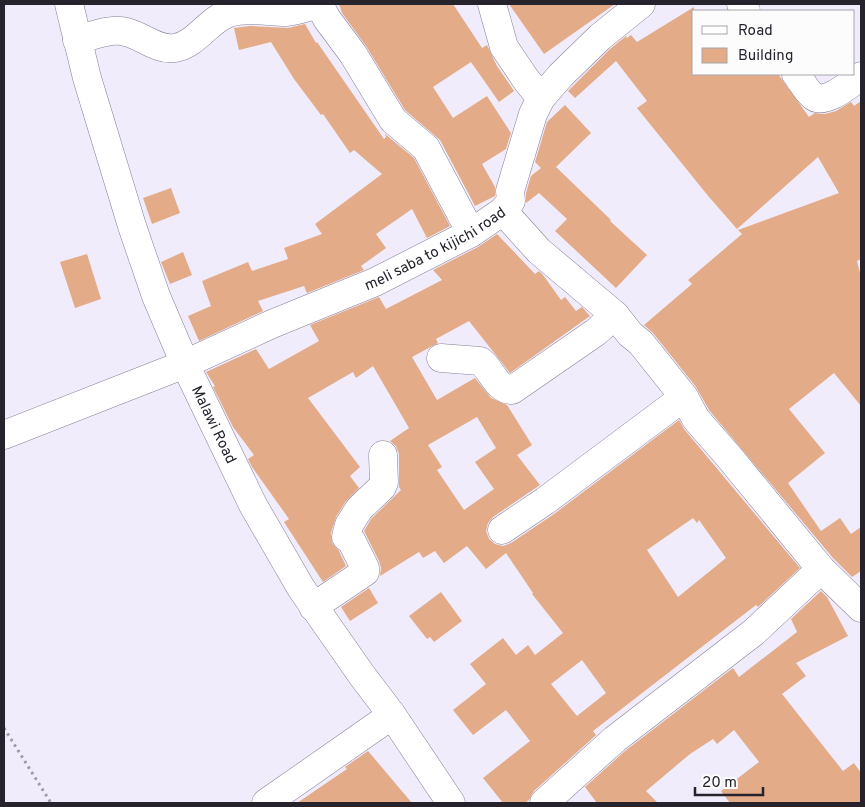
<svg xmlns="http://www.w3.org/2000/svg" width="865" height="807" font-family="Overpass,sans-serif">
	<rect width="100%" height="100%" fill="#f1ecfb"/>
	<!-- building -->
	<path fill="#e3ab88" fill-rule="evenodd" d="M339 4H453L482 48 487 45 497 66 514 91 499 102 471 62 433 87 453 118 487 96 511 133 506 149 482 164 495 187V196L475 206 440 140 405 110 366 46 342 13Z
		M509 4H615L544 54Z
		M694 7V74H778L809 117 815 113 825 114 836 111 851 102 854 106 861 101V259L857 261 861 277V406L834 373 789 409 825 453 788 483 821 531 840 518 851 534 861 527V571L852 577 833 558 709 410 696 387 653 333 644 325 692 284 688 280 742 234 738 230 839 193 818 157 737 229 709 197 637 108 647 101 616 61 575 98 568 91 610 49 626 36 627 38 631 35 637 42Z
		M305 24 316 43 317 42 384 139 386 137 385 134 414 158 450 226 427 238 412 209 376 234 386 248 361 266 364 270 307 293 304 286 258 301 263 311 199 341 188 316 211 306 202 281 248 262 252 271 288 259 284 248 322 234 315 224 382 174 354 150 350 153 323 114 321 115 294 79 271 42 239 50 234 28 250 26 288 28Z
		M565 105 591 133 556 167 611 220 610 221 647 255 616 288 555 231 567 219 539 193 526 203V193L531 176 541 168 535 162 547 122Z
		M171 188 180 213 152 224 143 198Z
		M497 234 535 274 539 271 543 275 561 300 565 297 576 311 582 307 590 316 510 373 469 321 436 339 438 343 412 357 437 400 475 378 491 398 507 405 532 445 517 455 540 485 493 517 488 523 486 531 489 539 495 544 503 546 511 543 554 514 679 420 684 429 800 568 758 607 756 605 593 731 596 735 534 791 529 800 525 803H503L483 778 530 741 506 710 473 735 453 710 486 684 470 664 503 638 516 655 528 645 535 655 563 633 532 594 533 593 506 553 486 569 467 546 444 563 435 551 423 558 419 552 380 576 381 568 379 561 364 531 371 519 401 490 399 487V454L396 446 390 441 409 428 373 366 356 378 353 372 308 398 360 467 350 476 359 488 346 501 336 517 331 533 332 543 339 551 346 566 323 582 284 522 289 519 252 467 248 459 254 455 233 427 213 387 215 386 206 372 256 349 269 369 319 341 310 325 379 297 386 309 442 280 433 270 478 247ZM477 417 496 448 475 462 494 489 464 510 437 470 442 467 428 445ZM693 518 697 523 699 520 726 558 678 597 647 550ZM582 660 606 693 577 716 551 684Z
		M183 252 192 275 170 284 161 262Z
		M87 254 101 299 75 308 60 262Z
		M369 588 378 603 350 621 341 607Z
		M821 591 827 597 848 636 796 663 806 676 782 694 843 771 854 763 861 773V803H730L721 791 759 762 734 730 717 744 713 739 690 754 646 791 658 803H597L585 787 625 751 729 671 733 668 739 677 797 632 791 619Z
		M441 592 462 621 434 642 430 637 427 639 409 616Z
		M368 751 412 803H297L347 769 345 767Z"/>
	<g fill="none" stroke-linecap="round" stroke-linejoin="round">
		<!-- minor casing -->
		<g stroke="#867f95" stroke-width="29">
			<g id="minor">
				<path d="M319 4 327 19 353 54 393 120 426 148 471 233"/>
				<path d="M492 4 504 47 527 81 541 98"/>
				<path d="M741 4 746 11"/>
				<path d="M77 40C90 37 107 29 121 31 140 33 156 51 175 48 197 44 208 20 229 13 246 7 268 12 286 12 297 11 308 7 319 4"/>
				<path d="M796 74C801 80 806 91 813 96 825 106 851 83 861 76"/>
				<path d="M503 211 539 251 615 315 630 334 641 343 684 397 696 419 730 458 821 569 861 608"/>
				<path d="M441 358 480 361C492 369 496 390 512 390L596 332 615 315"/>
				<path id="s1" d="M4 435 185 364 272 324 375 282 471 233 503 211 511 201 510 191 533 114 541 98 561 75 600 37 641 4"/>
				<path d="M502 530 545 501 684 397"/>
				<path d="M313 607 365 572V568L351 540 346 537 349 525 359 509 382 487 384 482 383 455"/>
				<path d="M266 803 392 715"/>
				<path d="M544 803 615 739 754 632 821 569"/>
			</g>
		</g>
		<!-- major casing -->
		<g stroke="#867f95" stroke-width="29">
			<g id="major">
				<path id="s2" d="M69 4 87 78 132 226 156 296 185 364 253 505 301 588 361 674 392 715 451 803"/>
			</g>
		</g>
		<!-- path -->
		<path stroke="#9f9aa7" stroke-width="3" stroke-dasharray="2.5 4" stroke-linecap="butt" d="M4 728 51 803"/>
		<!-- minor -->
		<use href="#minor" stroke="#fff" stroke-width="28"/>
		<!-- major -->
		<use href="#major" stroke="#fff" stroke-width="28"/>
	</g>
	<g text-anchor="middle" stroke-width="5" stroke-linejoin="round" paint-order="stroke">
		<!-- street labels -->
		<g font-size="15" fill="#26232d" stroke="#fcfcfc">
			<text dy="5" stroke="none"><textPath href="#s1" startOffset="470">meli saba to kijichi road</textPath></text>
			<text dy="5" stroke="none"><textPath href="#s2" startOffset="446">Malawi Road</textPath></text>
		</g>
	</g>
	<!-- border -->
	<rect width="865" height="807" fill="none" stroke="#26232d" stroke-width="10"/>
	<!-- legend -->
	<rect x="692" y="10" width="162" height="65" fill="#fcfcfc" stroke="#a6a5a9"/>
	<rect x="702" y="26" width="25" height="8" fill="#ffffff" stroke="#a6a5a9"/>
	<text x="738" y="35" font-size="15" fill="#26232d">Road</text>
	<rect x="702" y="48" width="25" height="15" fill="#e3ab88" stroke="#a6a5a9"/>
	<text x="738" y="60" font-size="15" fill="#26232d">Building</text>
	<!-- scale -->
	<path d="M695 787v8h68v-8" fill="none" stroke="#26232d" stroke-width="2.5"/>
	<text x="702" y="787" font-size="15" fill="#26232d" stroke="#fcfcfc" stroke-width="4" paint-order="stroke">20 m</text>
</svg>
